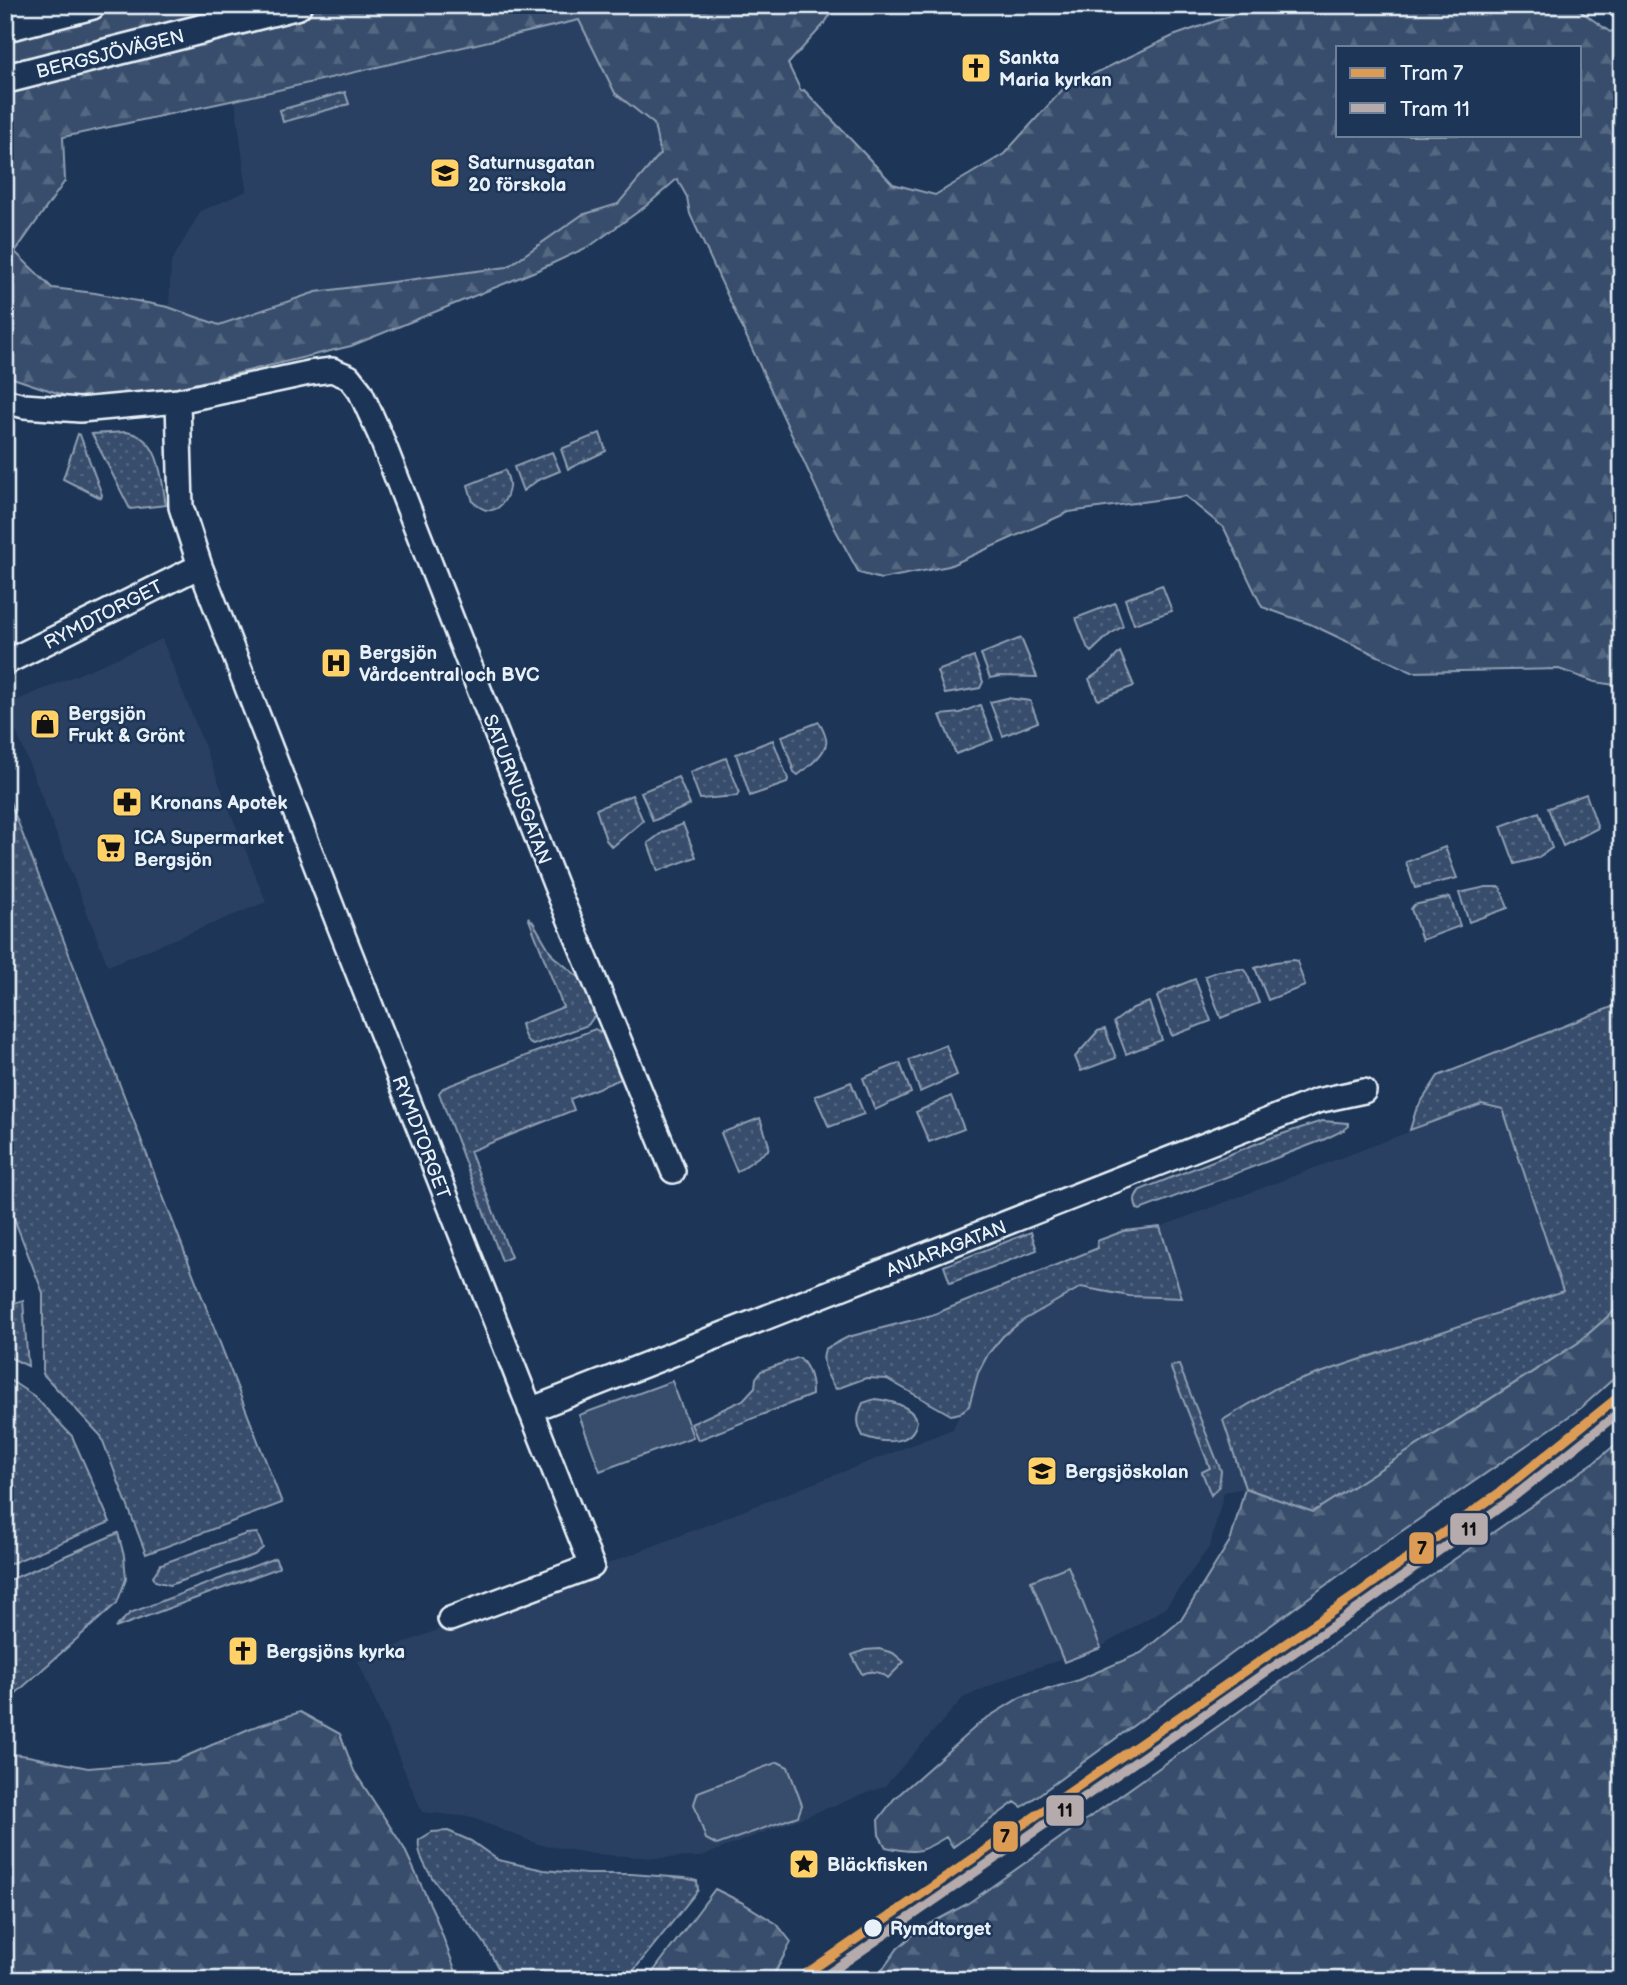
<svg xmlns="http://www.w3.org/2000/svg" width="1627" height="1985" font-family="'Balsamiq Sans',sans-serif">
	<defs>
		<pattern id="grass-dots" width="8" height="8" patternUnits="userSpaceOnUse" patternTransform="scale(1.75)"><rect width="8" height="8" fill="#374d6c"/><path d="M2 2h.1M6 6h.1" fill="none" stroke="#546782" stroke-width="1.8" stroke-linecap="round"/></pattern>
		<pattern id="forest-firs" width="22" height="20" patternUnits="userSpaceOnUse" patternTransform="scale(1.75)"><rect width="22" height="20" fill="#374d6c"/><path d="M5 1l3.5 6h-7zM16 11l3.5 6h-7z" fill="#546782"/></pattern>
	</defs>
	<rect width="100%" height="100%" fill="#1d3557"/>
	<filter id="ink" filterUnits="userSpaceOnUse"><feTurbulence type="fractalNoise" baseFrequency=".0143" numOctaves="2"/><feDisplacementMap in="SourceGraphic" scale="14" xChannelSelector="R" yChannelSelector="G"/><feConvolveMatrix kernelMatrix="1 2 1 2 8 2 1 2 1" color-interpolation-filters="sRGB"/></filter>
	<g filter="url(#ink)">
		<!-- built -->
		<path fill="#2a4162" d="M579 19 615 93 654 124 660 155 618 204 582 215 507 267 316 292 219 325 169 307 171 262 201 211 247 191 235 100Z
			M162 639 266 902 108 966 6 705Z
			M1482 1104 1503 1109 1564 1291 1276 1388 1224 1420 1245 1488 1224 1492 1210 1546 1165 1608 1099 1648 1019 1673 963 1698 885 1786 700 1857 656 1858 594 1854 538 1844 470 1817 422 1812 358 1661 953 1429 960 1413 969 1406 978 1373 988 1354 1003 1336 1022 1321 1081 1287 1129 1296 1182 1298 1160 1227Z"/>
		<!-- grass -->
		<path fill="url(#grass-dots)" stroke="#909fb2" stroke-width="2" d="M345 92 349 104 283 122 280 110Z
			M126 432C161 437 161 478 166 505L130 509 92 434Z
			M600 433 606 451 568 469 561 449Z
			M78 434 80 435 102 495 101 498 63 479Z
			M552 452 560 471 538 480 523 491 514 467Z
			M505 470C507 476 510 481 509 487 508 497 500 512 488 510 482 510 477 505 473 502L468 485Z
			M1162 585 1172 611 1134 624 1125 599Z
			M1115 603 1123 626 1109 635 1091 652 1088 649 1076 618Z
			M1021 638 1037 677 1000 676 990 678 981 654Z
			M1120 652 1134 686 1098 700 1089 679 1106 667Z
			M974 657 983 682 980 688 945 694 937 671Z
			M1007 698 1030 701 1038 722 1003 736 990 702Z
			M980 705 993 740 956 754 940 715 960 713Z
			M819 722C822 728 828 738 826 744 824 755 806 769 798 775L794 772 782 736Z
			M773 740 788 779 787 783 750 796 736 754Z
			M726 758 739 791 737 796 700 799 690 772Z
			M678 777 690 805 653 821 641 792Z
			M5 789 282 1503 146 1554 101 1436 43 1374V1293L5 1195Z
			M1586 794 1598 828 1563 846 1548 808Z
			M632 795 643 821 612 847 606 840 596 809Z
			M1539 812 1552 848 1537 858 1515 864 1501 826Z
			M683 824 696 857 658 871 648 843 663 832Z
			M1445 847 1457 878 1415 888 1406 862Z
			M1486 887H1500L1508 908 1469 922 1459 893Z
			M1450 897 1460 926 1422 940 1411 909 1414 905Z
			M528 917 533 922 553 956 581 979 595 1015 588 1025 533 1045C525 1042 523 1032 521 1024L563 1007Z
			M1293 960 1297 961 1305 986 1268 1000 1255 968 1275 962Z
			M1241 969 1246 971 1259 1003 1221 1018 1205 976 1219 971Z
			M1195 979 1211 1021 1172 1036 1157 997 1165 991Z
			M1149 1002 1162 1040 1126 1054 1114 1022 1133 1008Z
			M1622 1003V1304L1578 1343 1313 1512 1245 1488 1223 1420 1276 1388 1563 1291 1503 1109 1482 1104 1410 1130 1416 1110 1438 1076Z
			M595 1029 602 1033 621 1079 570 1099 574 1110 470 1151 511 1257 502 1261 439 1093 443 1088Z
			M1105 1029 1116 1058 1081 1071 1075 1057 1098 1031Z
			M946 1045 957 1075 920 1092 909 1060Z
			M900 1063 911 1093 875 1110 863 1078Z
			M851 1082 864 1114 829 1127 815 1096Z
			M951 1096 964 1129 929 1142 916 1112Z
			M760 1118 769 1145 768 1150 737 1172 721 1133Z
			M1322 1121 1348 1123 1349 1126 1344 1130 1323 1140 1140 1210 1137 1209C1134 1201 1134 1197 1140 1190L1273 1137Z
			M1160 1227 1182 1298 1129 1296 1081 1287 1022 1321 1003 1336 988 1354 978 1373 969 1406 960 1413 951 1415 887 1379 866 1378 836 1389C827 1377 820 1363 825 1349L848 1337 932 1315 1098 1248 1097 1241 1124 1231Z
			M1031 1232 1037 1250 950 1283 944 1266Z
			M23 1300 28 1366 5 1355V1306Z
			M797 1358H800C810 1369 812 1381 812 1395L698 1440 691 1424 743 1400 755 1387 756 1378 761 1371Z
			M1179 1365 1221 1471 1219 1486 1211 1495 1202 1472 1210 1468 1170 1366Z
			M5 1377 34 1396 72 1436 110 1522 5 1566Z
			M875 1399C891 1401 911 1405 917 1421 912 1447 882 1443 863 1436 856 1423 857 1416 863 1403Z
			M118 1533 124 1556 126 1579 117 1603 5 1703V1582Z
			M257 1533 263 1548 254 1555 170 1585 155 1581 153 1576 161 1564 246 1534Z
			M275 1558 279 1566 278 1568 115 1628 130 1613Z
			M879 1649 893 1653 904 1662 888 1678C880 1671 872 1670 862 1674L852 1655 865 1650Z
			M448 1831 471 1841 498 1860 544 1870 586 1874H631L685 1878 697 1881 698 1890 631 1974 629 1980H505C497 1967 491 1953 483 1941 467 1917 414 1869 419 1840L432 1832Z"/>
		<!-- forest -->
		<path fill="url(#forest-firs)" stroke="#909fb2" stroke-width="2" fill-rule="evenodd" d="M5 5H836L825 23 788 64 801 91 804 90 893 184 935 195 1004 154 1064 88 1173 36 1261 5H1572L1610 32 1622 28V686L1595 682 1559 669 1412 672 1310 624 1262 607 1224 528 1185 496 1069 512 949 566 881 579 859 573 834 527 690 214 687 197 677 179 646 206 590 246 538 270 351 346 164 391 84 400 66 396 13 378 5 374ZM579 20 615 93 654 124 660 154 618 204 582 215 507 267 316 292 219 325 168 307 95 293 52 288 15 252 65 181 63 137 235 100ZM1338 47H1580V135H1338Z
			M1622 1304V1371L1581 1408 1367 1555 1022 1807 1015 1802 953 1847 946 1837C920 1853 916 1854 886 1847L879 1835 878 1820 894 1799 982 1721 1021 1697 1076 1681 1141 1653 1181 1620 1231 1539 1245 1488 1313 1512 1578 1343Z
			M1622 1439V1980H875L898 1948 920 1929 967 1904 1423 1581 1596 1461Z
			M300 1712 340 1734 354 1771 404 1848 434 1913 459 1980H5V1753L28 1756 88 1768 175 1761 251 1728Z
			M715 1889 741 1902 777 1924 791 1942 776 1971 763 1980H647Z"/>
		<!-- garden -->
		<path fill="#374d6c" stroke="#909fb2" stroke-width="2" d="M672 1381 693 1437 600 1471 579 1415Z
			M1068 1566 1101 1648 1064 1662 1031 1581Z
			M778 1762 788 1767 802 1805 798 1816 717 1845 706 1839 694 1804 698 1792Z"/>
		<g fill="none" stroke-linecap="round" stroke-linejoin="round">
			<!-- minor casing -->
			<g stroke="#e8f1f8" stroke-width="28">
				<path id="minor" d="M1619 5 1622 7
					M5 401 24 406 80 410 178 401 309 373 332 370 349 377 360 391 380 435 555 884 673 1171
					M178 401 181 507 200 566 339 925 592 1566 450 1619
					M5 663 200 566
					M530 1410 1317 1101 1364 1091"/>
			</g>
			<!-- tertiary casing -->
			<g stroke="#e8f1f8" stroke-width="33">
				<path id="tertiary" d="M5 27 91 5
					M5 79 297 5"/>
			</g>
			<!-- minor -->
			<use href="#minor" stroke="#1d3557" stroke-width="23"/>
			<!-- tertiary -->
			<use href="#tertiary" stroke="#1d3557" stroke-width="28"/>
			<!-- tram-1 casing -->
			<g stroke="#1d3557" stroke-width="14">
				<path id="tram-1" d="M797 1980 1356 1595 1499 1493 1622 1394"/>
			</g>
			<!-- tram-2 casing -->
			<g stroke="#1d3557" stroke-width="14">
				<path id="tram-2" d="M819 1980 1363 1605 1506 1503 1622 1410"/>
			</g>
			<!-- tram-1 -->
			<use href="#tram-1" stroke="#dc9c55" stroke-width="9"/>
			<!-- tram-2 -->
			<use href="#tram-2" stroke="#b5aaac" stroke-width="9"/>
		</g>
	</g>
	<!-- icons -->
	<defs>
		<g id="church-square" transform="scale(1.575)"><rect x="-9" y="-9" width="18" height="18" rx="4" fill="#ffd166" stroke="#1d3557"/><path d="M-1.2-6h2.4v3.5h3.3v2.4h-3.3V6h-2.4V-.1h-3.3v-2.4h3.3Z" fill="#111"/></g>
		<g id="school-square" transform="scale(1.575)"><rect x="-9" y="-9" width="18" height="18" rx="4" fill="#ffd166" stroke="#1d3557"/><path d="M0-5L7-2L0 1L-7-2ZM-4 1L0 2.5L4 1V4Q0 6-4 4Z" fill="#111"/></g>
		<g id="hospital-square" transform="scale(1.575)"><rect x="-9" y="-9" width="18" height="18" rx="4" fill="#ffd166" stroke="#1d3557"/><path d="M-5-5h3v3.5h4V-5h3V5h-3V1.5h-4V5h-3Z" fill="#111"/></g>
		<g id="shop-square" transform="scale(1.575)"><rect x="-9" y="-9" width="18" height="18" rx="4" fill="#ffd166" stroke="#1d3557"/><path d="M-5-2.5h2.3a2.7 3.5 0 0 1 5.4 0H5L5.5 6h-11ZM-1.5-2.5h3a1.5 2.3 0 0 0-3 0Z" fill="#111"/></g>
		<g id="pharmacy-square" transform="scale(1.575)"><rect x="-9" y="-9" width="18" height="18" rx="4" fill="#ffd166" stroke="#1d3557"/><path d="M-2-6h4v4h4v4h-4v4h-4v-4h-4v-4h4Z" fill="#111"/></g>
		<g id="supermarket-square" transform="scale(1.575)"><rect x="-9" y="-9" width="18" height="18" rx="4" fill="#ffd166" stroke="#1d3557"/><path d="M-6-5.5h2.5l.6 2H6L4.5 2H-2.5L-4.4-4H-6ZM-1.5 3.2a1.3 1.3 0 1 0 .1 0ZM3 3.2a1.3 1.3 0 1 0 .1 0Z" fill="#111"/></g>
		<g id="sight-square" transform="scale(1.575)"><rect x="-9" y="-9" width="18" height="18" rx="4" fill="#ffd166" stroke="#1d3557"/><path d="M0-6L1.8-2.2L6-1.7L2.9 1.2L3.7 5.4L0 3.3L-3.7 5.4L-2.9 1.2L-6-1.7L-1.8-2.2Z" fill="#111"/></g>
	</defs>
	<g fill-rule="evenodd">
		<use href="#church-square" x="976" y="68"/>
		<use href="#school-square" x="445" y="173"/>
		<use href="#hospital-square" x="336" y="663"/>
		<use href="#shop-square" x="45" y="724"/>
		<use href="#pharmacy-square" x="127" y="802"/>
		<use href="#supermarket-square" x="111" y="848"/>
		<use href="#school-square" x="1042" y="1471"/>
		<use href="#church-square" x="243" y="1651"/>
		<use href="#sight-square" x="804" y="1864"/>
	</g>
	<!-- markers -->
	<circle fill="#e8f1f8" stroke="#1d3557" stroke-width="2.5" cx="873" cy="1928" r="10"/>
	<g text-anchor="middle" stroke-width="5" stroke-linejoin="round" paint-order="stroke">
		<!-- street labels -->
		<g font-size="19" fill="#e8f1f8" stroke="#1d3557">
			<text transform="translate(110 53) rotate(-14)" y="7">BERGSJÖVÄGEN</text>
			<text transform="translate(103 614) rotate(-27)" y="7">RYMDTORGET</text>
			<text transform="translate(518 789) rotate(69)" y="7">SATURNUSGATAN</text>
			<text transform="translate(422 1137) rotate(69)" y="7">RYMDTORGET</text>
			<text transform="translate(946 1248) rotate(-21)" y="7">ANIARAGATAN</text>
		</g>
		<!-- poi labels -->
		<g font-size="19" font-weight="bold" fill="#e8f1f8" stroke="#1d3557" text-anchor="start">
			<text x="999" y="64">Sankta<tspan x="999" dy="22">Maria kyrkan</tspan></text>
			<text x="468" y="169">Saturnusgatan<tspan x="468" dy="22">20 förskola</tspan></text>
			<text x="359" y="659">Bergsjön<tspan x="359" dy="22">Vårdcentral och BVC</tspan></text>
			<text x="68" y="720">Bergsjön<tspan x="68" dy="22">Frukt &amp; Grönt</tspan></text>
			<text x="150" y="809">Kronans Apotek</text>
			<text x="134" y="844">ICA Supermarket<tspan x="134" dy="22">Bergsjön</tspan></text>
			<text x="1065" y="1478">Bergsjöskolan</text>
			<text x="266" y="1658">Bergsjöns kyrka</text>
			<text x="827" y="1871">Bläckfisken</text>
		</g>
		<!-- stop labels -->
		<g font-size="19" font-weight="bold" fill="#e8f1f8" stroke="#1d3557" text-anchor="start">
			<text x="890" y="1935">Rymdtorget</text>
		</g>
	</g>
	<g stroke="#1d3557" stroke-width="2.5">
		<rect x="1449" y="1512" width="40" height="34" rx="7" fill="#b5aaac"/>
		<rect x="1408" y="1531" width="27" height="34" rx="7" fill="#dc9c55"/>
		<rect x="1045" y="1794" width="40" height="33" rx="7" fill="#b5aaac"/>
		<rect x="992" y="1820" width="27" height="33" rx="7" fill="#dc9c55"/>
	</g>
	<g font-size="19" text-anchor="middle" font-weight="bold" fill="#111">
		<text x="1469" y="1536">11</text>
		<text x="1422" y="1555">7</text>
		<text x="1065" y="1817">11</text>
		<text x="1005" y="1843">7</text>
	</g>
	<!-- margin -->
	<rect width="1627" height="1985" fill="none" stroke="#1d3557" stroke-width="28"/>
	<rect x="14" y="14" width="1599" height="1957" fill="none" stroke="#e8f1f8" stroke-width="2.5" filter="url(#ink)"/>
	<!-- legend -->
	<rect x="1336" y="46" width="245" height="91" fill="#1d3557" stroke="#6e8097" stroke-width="2"/>
	<rect x="1350" y="68" width="35" height="10" fill="#dc9c55" stroke="#6e8097" stroke-width="2"/>
	<text x="1400" y="80" font-size="21" fill="#e8f1f8">Tram 7</text>
	<rect x="1350" y="103" width="35" height="10" fill="#b5aaac" stroke="#6e8097" stroke-width="2"/>
	<text x="1400" y="116" font-size="21" fill="#e8f1f8">Tram 11</text>
</svg>
